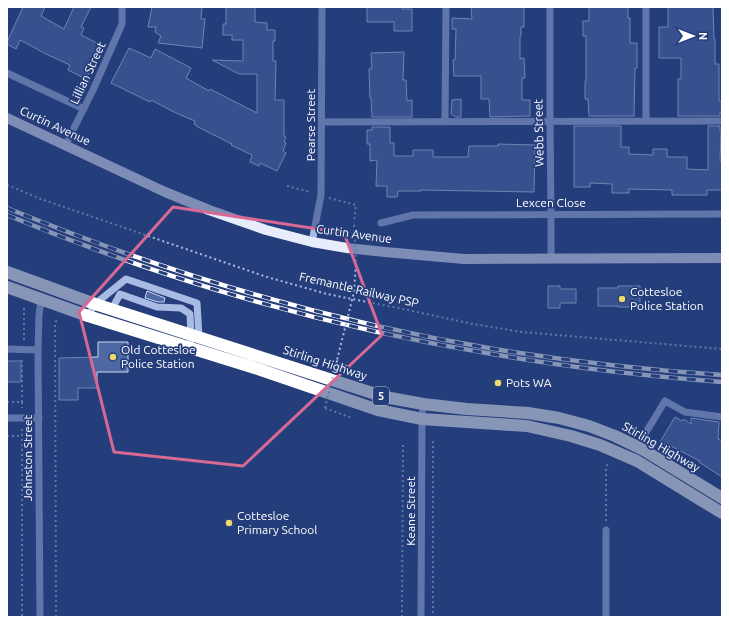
<svg xmlns="http://www.w3.org/2000/svg" width="729" height="624" font-family="Ubuntu,sans-serif">
	<rect width="100%" height="100%" fill="#253e7b"/>
	<!-- building -->
	<path fill="#4d68a3" stroke="#cbd8f4" d="M23 7H45L41 16 64 29 74 7H91L81 27 84 28 81 35 99 44 91 60 94 62 86 79 68 70 70 65 46 54 20 40 16 49 7 44V42Z
		M152 7H202L201 19H205L202 48 158 43 161 36 155 32 156 27H148Z
		M226 7H255V22L267 23V30H275V41H273V61H276L275 100H284V136L286 137 284 142 286 143 283 151 286 153 277 171 260 163 259 166 250 162 252 155 231 145 232 144 196 126V125L194 124 195 121 176 113 151 100 150 102 111 83 129 48 151 58 155 49 191 68 186 78 209 91 210 89 257 113V74H239L212 60 243 61V40H232V35H223V24H226Z
		M367 7H402V9H412V31H394V22H367Z
		M471 7H524V27H521V36H520V59L524 58 525 78H522V100H530V116L490 117 489 99H481V76H454L453 60H455L456 29H452V18L472 19Z
		M589 7H628V18H630V43H637V68H635L634 116H589L588 99H585V81H586V36H583V21H589Z
		M668 7H713L714 39H715V64H719V101H722V112H720V116H678V79H681V58H659V27H668Z
		M404 52 403 80H406L407 101 412 100V117H372L371 98H370L369 69 372 68 371 53Z
		M461 99V117H456L451 114 452 100Z
		M574 126H621V147H629V154L653 155V149H667V157H687V169L708 170V126H720V132H721L720 161H722V190H707V195H672V190L629 189V193H612V184L590 183V187H574Z
		M372 127H390V143H394V156H413V150H433V157H468L469 146H498V144L535 145 534 192 421 190V191H398L397 197H387V186H376L377 160 370 161V144H367V130H372Z
		M548 286H560V289H576V303H560V308H548Z
		M618 286H640V307H618V306H598V288H618Z
		M147 291 165 298 164 302H158L145 298Z
		M98 342H128V372H97V388H78V400H59V358L98 357Z
		M7 361H21V382H7Z
		M675 417 682 421 684 419 691 424V418L719 422 718 439 722 441V477L699 462 700 461 669 445 668 447 660 442Z"/>
	<g fill="none" stroke-linecap="round" stroke-linejoin="round">
		<!-- path -->
		<path stroke="#a8bbe4" stroke-width="2" stroke-dasharray="2 3" stroke-linecap="butt" d="M7 185 41 199 267 277 327 294 408 310 473 324 522 332 722 349
			M287 186 311 192
			M329 198 356 205 354 222
			M24 308V340
			M336 361 358 372
			M7 402H22V408
			M22 402V360
			M325 408 352 418
			M22 429V617
			M7 436H22
			M433 441V617
			M606 521V470L608 461
			M56 617 55 323 57 320
			M402 617 403 445"/>
		<!-- minor -->
		<path stroke="#a8bbe4" stroke-width="7" d="M550 7V121L551 214V258
			M646 7V120
			M7 73 84 109
			M322 122 722 121
			M445 122 446 7
			M65 146 93 90 122 24V7
			M381 223 413 215 722 214
			M312 242 321 195 322 7
			M112 309 120 294 157 307 181 308 190 314 191 335 190 347
			M88 316 95 304 126 279 197 303 199 337
			M7 349 38 350
			M7 418H39
			M637 447 665 401 685 412 722 417
			M606 530V617
			M40 617 38 350 39 315 41 299
			M421 617 422 419 423 404"/>
		<!-- major -->
		<path stroke="#e8edfc" stroke-width="10" d="M7 118 165 192 209 210 266 230 312 242 347 248 385 252 464 259 722 258"/>
		<!-- highway -->
		<path stroke="#fff" stroke-width="12" d="M7 272 95 304 385 397 423 404 467 409 528 413 559 418 589 426 615 436 642 449 722 498
			M7 287 88 316 258 369 378 410 422 419 527 426 571 436 600 445 637 461 722 513"/>
		<!-- rail casing -->
		<g stroke="#fff" stroke-width="4.5">
			<path id="rail" d="M7 208C163 272 327 321 494 349 569 361 646 370 722 375
				M7 215C164 280 330 328 498 355 572 368 647 376 722 382"/>
		</g>
		<!-- rail -->
		<use href="#rail" stroke="#253e7b" stroke-width="3" stroke-dasharray="9" stroke-linecap="butt"/>
		<!-- path-bridge -->
		<path stroke="#a8bbe4" stroke-width="2" stroke-dasharray="2 3" stroke-linecap="butt" d="M325 408 354 292 356 262 354 222"/>
	</g>
	<!-- marked area -->
	<path d="M0 0H729V624H0ZM173 207 344 233 382 335 243 466 114 452 79 312Z" fill="#253e7b" fill-opacity=".55" fill-rule="evenodd"/>
	<path fill="none" stroke="#d76994" stroke-width="3" stroke-linejoin="round" d="M173 207 344 233 382 335 243 466 114 452 79 312Z"/>
	<!-- markers -->
	<g fill="#eeda6d" stroke="#253e7b" stroke-width="1.5">
		<circle cx="622" cy="299" r="4"/>
		<circle cx="113" cy="357" r="4"/>
		<circle cx="498" cy="383" r="4"/>
		<circle cx="229" cy="523" r="4"/>
	</g>
	<g text-anchor="middle" stroke-width="3.5" stroke-linejoin="round" paint-order="stroke">
		<!-- shield labels -->
		<rect fill="#253e7b" stroke="#bec5d7" stroke-width="1" x="373" y="387" width="16" height="18" rx="3"/>
		<g font-size="11" font-weight="bold" fill="#fff">
			<text x="381" y="400">5</text>
		</g>
		<!-- street labels -->
		<g font-size="12" fill="#fff" stroke="#253e7b">
			<text transform="translate(88 73) rotate(-65)" y="4">Lillian Street</text>
			<text transform="translate(311 125) rotate(-90)" y="4">Pearse Street</text>
			<text transform="translate(55 126) rotate(25)" y="4">Curtin Avenue</text>
			<text transform="translate(539 133) rotate(-91)" y="4">Webb Street</text>
			<text x="551" y="207">Lexcen Close</text>
			<text transform="translate(354 234) rotate(8)" y="4">Curtin Avenue</text>
			<text transform="translate(359 290) rotate(13)" y="4">Fremantle Railway PSP</text>
			<text transform="translate(325 363) rotate(18)" y="4">Stirling Highway</text>
			<text transform="translate(661 447) rotate(30)" y="4">Stirling Highway</text>
			<text transform="translate(28 458) rotate(-90)" y="4">Johnston Street</text>
			<text transform="translate(411 511) rotate(-90)" y="4">Keane Street</text>
		</g>
		<!-- poi labels -->
		<g font-size="12" fill="#fff" stroke="#253e7b" text-anchor="start">
			<text x="630" y="296">Cottesloe<tspan x="630" dy="14">Police Station</tspan></text>
			<text x="121" y="354">Old Cottesloe<tspan x="121" dy="14">Police Station</tspan></text>
			<text x="506" y="387">Pots WA</text>
			<text x="237" y="520">Cottesloe<tspan x="237" dy="14">Primary School</tspan></text>
		</g>
	</g>
	<!-- border -->
	<rect width="729" height="624" fill="none" stroke="#ffffff" stroke-width="16"/>
	<!-- north arrow -->
	<g transform="translate(693 36) rotate(90)" stroke="#253e7b" stroke-width="3" paint-order="stroke">
	<path d="M0-3L7 15L0 10L-7 15Z" fill="#ffffff"/>
	<text y="-6" font-size="11" font-weight="bold" text-anchor="middle" fill="#ffffff">N</text>
	</g>
</svg>
